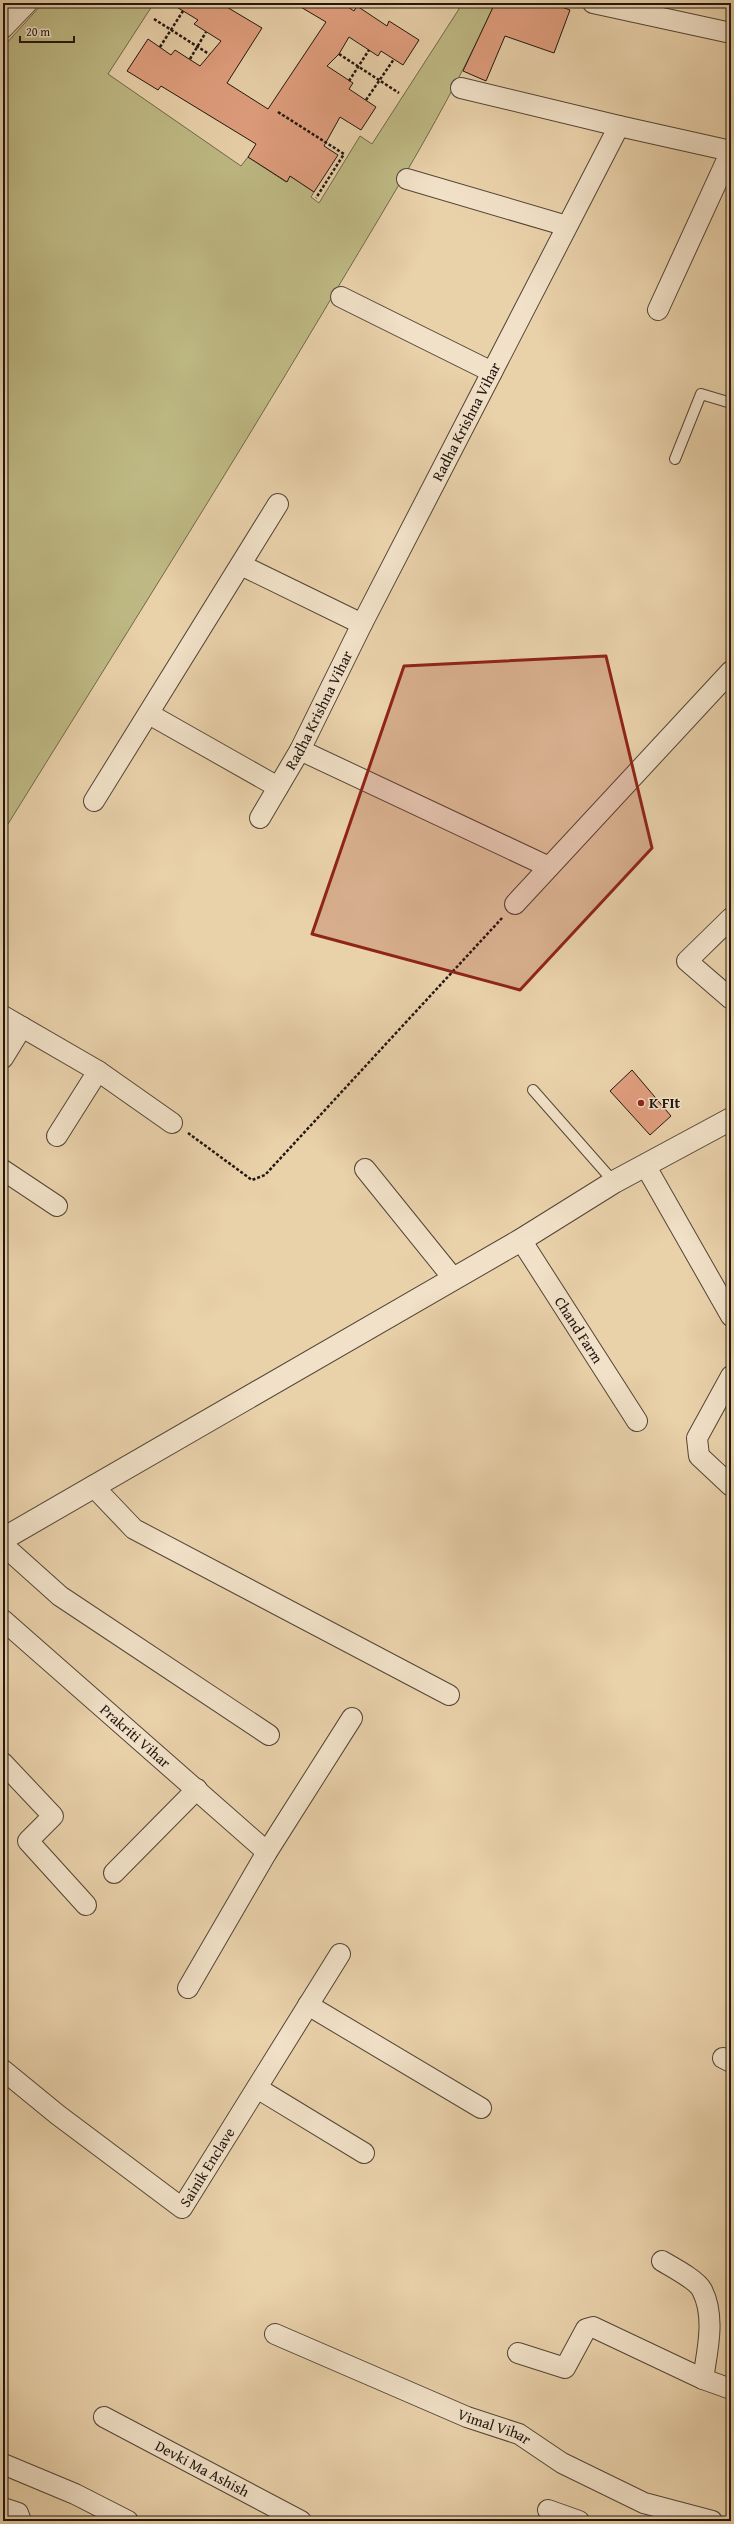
<svg xmlns="http://www.w3.org/2000/svg" width="734" height="2524" font-family="'Gentium Book Plus',serif">
	<rect width="100%" height="100%" fill="#e9d1aa"/>
	<filter id="stains"><feTurbulence type="fractalNoise" baseFrequency=".005" numOctaves="4"/><feColorMatrix values="0 0 0 0 .2 0 0 0 0 .09 0 0 0 0 .02 0 0 0 .5 -.17"/></filter>
	<radialGradient id="worn" r=".72"><stop offset=".6" stop-color="#630" stop-opacity="0"/><stop offset="1" stop-color="#630" stop-opacity=".3"/></radialGradient>
	<!-- green -->
	<path fill="#beb984" stroke="#70684a" d="M43 3H154L108 74 241 166 248 157 286 182 290 176 314 192 311 197 319 203 360 136 372 144 459 9 457 3H495C447 110 384 209 325 309 222 482 114 653 8 824L3 820V47Z"/>
	<!-- building -->
	<path fill="#e09e7e" stroke="#211610" d="M170 3H220L262 28 227 83 268 109 326 22 294 3H342L354 11 357 6 387 26 389 21 419 40 403 65 381 51 378 56 349 37 339 54 327 66 353 83 349 89 376 107 361 130 340 117 324 146 338 155 314 192 290 176 287 182 248 157 256 144 161 86 158 90 127 71 148 39 171 55 175 50 200 66 221 41 194 24 198 20Z
		M495 3H551L570 10 554 53 505 36 486 81 463 71Z
		M632 1070 671 1116 650 1135 610 1091Z"/>
	<g fill="none" stroke-linecap="round" stroke-linejoin="round">
		<!-- service casing -->
		<g stroke="#534536" stroke-width="12">
			<path id="service" d="M675 459 701 394 731 403
				M533 1090 614 1182"/>
		</g>
		<!-- minor casing -->
		<g stroke="#534536" stroke-width="22">
			<g id="minor">
				<path d="M593 3 731 33"/>
				<path d="M3 28 27 3"/>
				<path d="M461 88 619 126"/>
				<path d="M407 179 567 226"/>
				<path d="M341 297 492 372"/>
				<path d="M241 565 362 624"/>
				<path d="M149 714 278 787"/>
				<path d="M300 750 549 867"/>
				<path d="M94 801 278 504"/>
				<path id="s1" d="M260 818 300 750 362 624 619 126 731 151 658 310"/>
				<path d="M515 904 731 671"/>
				<path d="M731 918 687 961 731 999"/>
				<path d="M3 1016 98 1071 172 1123"/>
				<path d="M3 1058 22 1027"/>
				<path d="M57 1136 98 1071"/>
				<path d="M645 1165 731 1316"/>
				<path d="M365 1169 453 1278"/>
				<path d="M3 1170 57 1206"/>
				<path id="s2" d="M521 1240 637 1421"/>
				<path d="M731 1376 697 1438 699 1456 731 1486"/>
				<path d="M93 1486 134 1529 449 1695"/>
				<path d="M3 1545 60 1596 269 1735"/>
				<path id="s3" d="M3 1620 267 1852"/>
				<path d="M3 1763 53 1816 28 1841 86 1905"/>
				<path d="M114 1873 197 1789"/>
				<path d="M188 1988 267 1852 352 1718"/>
				<path d="M308 2005 481 2108"/>
				<path d="M723 2058 731 2062"/>
				<path id="s4" d="M3 2070 58 2115 182 2208 340 1954"/>
				<path d="M257 2088 364 2153"/>
				<path d="M662 2261C672 2267 697 2280 702 2290 716 2317 707 2352 703 2379"/>
				<path id="s5" d="M275 2334 467 2417 519 2434 562 2463 644 2503 712 2521"/>
				<path d="M518 2353 565 2368 586 2329 593 2327 703 2379 731 2389"/>
				<path id="s6" d="M104 2417 301 2521"/>
				<path d="M3 2464 75 2494 128 2521"/>
				<path d="M3 2508 18 2513 21 2521"/>
				<path d="M548 2510 579 2521"/>
			</g>
		</g>
		<!-- tertiary casing -->
		<g stroke="#534536" stroke-width="24">
			<path id="tertiary" d="M3 1539 521 1240 614 1182 731 1119"/>
		</g>
		<!-- path -->
		<path stroke="#211610" stroke-width="2.5" stroke-dasharray="3 2" stroke-linecap="butt" d="M154 19 209 54
			M160 47 183 11
			M339 54 399 93
			M190 59 206 32
			M349 81 369 50
			M366 100 394 59
			M278 112 344 154 316 198
			M188 1133 252 1180 265 1175 503 917"/>
		<!-- service -->
		<use href="#service" stroke="#f1e1c8" stroke-width="10"/>
		<!-- minor -->
		<use href="#minor" stroke="#f1e1c8" stroke-width="20"/>
		<!-- tertiary -->
		<use href="#tertiary" stroke="#f1e1c8" stroke-width="22"/>
	</g>
	<!-- marked area -->
	<path fill="#8f2418" fill-opacity="0.2" stroke="#8f2418" stroke-width="3" stroke-linejoin="round" d="M606 656 652 848 520 990 312 934 404 666Z"/>
	<!-- markers -->
	<circle fill="#8f2418" stroke="#f1e1c8" stroke-width="1.5" cx="641" cy="1103" r="4"/>
	<g text-anchor="middle" stroke-width="3" stroke-linejoin="round" paint-order="stroke">
		<!-- street labels -->
		<g font-size="15" fill="#211610" stroke="#f1e1c8">
			<text dy="5" stroke="none"><textPath href="#s1" startOffset="447">Radha Krishna Vihar</textPath></text>
			<text dy="5" stroke="none"><textPath href="#s1" startOffset="123">Radha Krishna Vihar</textPath></text>
			<text dy="5" stroke="none"><textPath href="#s2" startOffset="107">Chand Farm</textPath></text>
			<text dy="5" stroke="none"><textPath href="#s3" startOffset="176">Prakriti Vihar</textPath></text>
			<text dy="5" stroke="none"><textPath href="#s4" startOffset="274">Sainik Enclave</textPath></text>
			<text dy="5" stroke="none"><textPath href="#s5" startOffset="238">Vimal Vihar</textPath></text>
			<text dy="5" stroke="none"><textPath href="#s6" startOffset="111">Devki Ma Ashish</textPath></text>
		</g>
		<!-- poi labels -->
		<g font-size="15" font-weight="bold" fill="#211610" stroke="#f1e1c8" text-anchor="start">
			<text x="649" y="1108">K FIt</text>
		</g>
	</g>
	<!-- margin -->
	<rect width="734" height="2524" fill="none" stroke="#e9d1aa" stroke-width="16"/>
	<rect x="4" y="4" width="726" height="2516" fill="none" stroke="#211610" stroke-width="2"/>
	<rect x="8" y="8" width="718" height="2508" fill="none" stroke="#211610"/>
	<!-- scale -->
	<path d="M20 36v6h54v-6" fill="none" stroke="#211610" stroke-width="2"/>
	<text x="26" y="36" font-size="12" fill="#211610" stroke="#f1e1c8" stroke-width="3" paint-order="stroke">20 m</text>
	<rect width="100%" height="100%" filter="url(#stains)"/>
	<rect width="100%" height="100%" fill="url(#worn)"/>
</svg>
